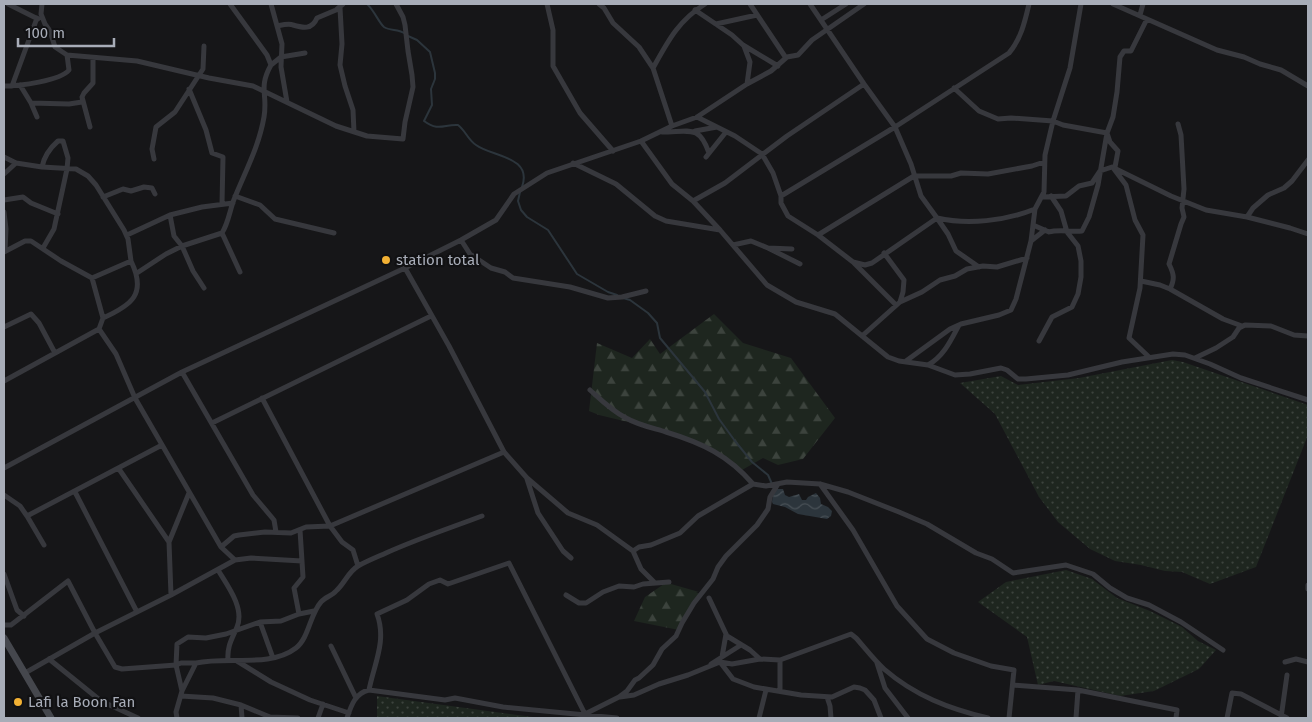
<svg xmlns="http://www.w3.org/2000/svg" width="1312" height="722" font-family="'Fira Sans',sans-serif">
	<defs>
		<pattern id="grass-dots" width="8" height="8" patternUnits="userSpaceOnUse" patternTransform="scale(1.25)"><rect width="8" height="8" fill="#1e261f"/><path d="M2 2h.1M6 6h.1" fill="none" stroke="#3c433d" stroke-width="1.8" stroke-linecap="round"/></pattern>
		<pattern id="forest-firs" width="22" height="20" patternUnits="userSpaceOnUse" patternTransform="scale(1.25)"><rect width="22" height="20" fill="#1e261f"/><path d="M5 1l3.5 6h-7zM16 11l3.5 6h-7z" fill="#3c433d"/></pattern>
		<pattern id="water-waves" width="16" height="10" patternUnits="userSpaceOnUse" patternTransform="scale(1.25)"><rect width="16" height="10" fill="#2c353c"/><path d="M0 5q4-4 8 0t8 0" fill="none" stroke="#485056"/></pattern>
	</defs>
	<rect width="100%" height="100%" fill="#161618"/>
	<!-- grass -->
	<path fill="url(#grass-dots)" d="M1172 360 1183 362 1308 405V435L1256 567 1210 584 1182 572 1165 571 1141 565 1115 561 1090 549 1058 522 1039 497 995 414 960 383 1001 376 1018 385 1079 378Z
		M1066 570 1092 579 1117 598 1150 611 1182 627 1198 641 1216 650 1199 669 1154 691 1120 696 1054 681 1038 685 1027 637 978 602 1006 582Z
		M377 696 533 717 545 718H377Z"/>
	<!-- forest -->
	<path fill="url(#forest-firs)" d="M714 314 743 343 791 358 835 418 803 459 778 465 763 458 742 470C704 434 648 428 599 415L589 411 597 343 632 358 650 339 660 354Z
		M664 584H671L699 592H696L700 594 679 630 634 621 645 597Z"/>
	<!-- water -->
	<path fill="url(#water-waves)" d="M777 489H783L785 495 789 497 799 494 802 500H806L808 497 816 493 820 498 821 504 828 507 832 511 831 516 827 519 798 514 785 507 773 504 772 502 773 494Z"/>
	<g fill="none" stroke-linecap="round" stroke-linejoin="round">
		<!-- stream -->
		<path stroke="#2c353c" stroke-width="2" d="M367 4C374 10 379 23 384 27 390 31 398 29 404 33
			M408 36 417 40 430 52 435 73V79L431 89 432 105 424 121C439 132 444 124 458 125 465 130 468 140 476 145 492 157 533 156 522 187
			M520 192 518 201 521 210 527 217 548 230 577 274 608 292 617 295
			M623 298 630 300 648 313 657 323 660 338 705 392 719 419 735 441 752 462 768 475 772 484"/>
		<!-- street -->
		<path stroke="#37383d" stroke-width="5" d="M8 4 38 19
			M230 4 267 55 271 65 281 57 305 53
			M271 4 282 44 281 67 287 102
			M547 4 553 30V66L580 113 613 151
			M599 4 604 8 613 23 639 47 653 68 672 126
			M750 4 786 58
			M1113 4 1217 50 1244 57 1260 64 1281 70 1308 86
			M340 8 342 44 340 65 345 86 353 110 354 132
			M695 10 732 35 743 45 778 66
			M1140 15 1143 4
			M821 20 846 4
			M716 24 757 15
			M277 26C282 25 289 23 293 25 303 28 312 30 317 18L336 10 343 4
			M744 46 750 62 747 84
			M67 55 137 61 209 78 253 86 336 126 367 136 403 139 405 122 413 87 412 75 408 51 405 25 403 17 396 4
			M653 68C668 41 678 21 705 4
			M20 85 31 103 37 117
			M4 86C19 86 60 81 69 70L67 55 55 47 50 31 45 24 41 14 42 4
			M12 86 37 18
			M954 88 979 111 998 119 1011 118 1053 121 1063 125 1107 133 1098 185 1089 217 1082 231C1071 232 1058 229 1049 232L1033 225
			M189 89 206 130 212 153 223 157 222 204
			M31 103 69 104 82 102
			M697 117 735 136 762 154 773 173 781 196 895 127 1009 53C1021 39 1025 21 1029 4
			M90 127 82 97 84 93 93 83V58
			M695 131 717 127
			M662 132C689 132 699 124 709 153
			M641 141 672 184 693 201 720 230 767 285 796 302 835 314 888 357 899 361 928 365 955 375 970 374 1001 368 1007 370 1018 379H1026L1068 375 1122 362 1173 354 1185 355 1210 364 1241 378 1308 400
			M4 157 16 163 42 167 76 169 88 176 96 185 124 230 128 239 131 261 92 278
			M706 157 726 132
			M154 159 152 149 156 127 175 112 203 69 204 46
			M573 163 616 184 655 216 666 221 720 230
			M42 167C44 157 50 148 58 141H63L68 158 67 169 54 229 43 248
			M1115 167 1118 151 1110 142 1107 133 1113 117 1117 92 1120 57 1124 51H1131L1147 19
			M1114 169 1126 185 1135 220 1143 235 1140 288 1129 338 1149 357
			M4 174 16 163
			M235 196 260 205 275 219 334 233
			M781 196V203L788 216 818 235 853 262 865 265 872 263 937 218 921 196 911 164 895 127 864 84 810 4
			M103 197 123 189 131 191 144 187 152 188 155 194
			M1042 197 1066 196 1079 186 1092 183 1100 171 1112 167 1171 196 1206 210 1247 217 1290 228 1308 234
			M4 200 23 197 31 203 58 214
			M693 201 725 183 787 136 864 84
			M4 212 6 229 5 251
			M170 215 174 236 182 246 193 271 204 288
			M1247 217 1253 208 1268 195 1284 188 1292 181 1308 160
			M937 218C968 225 1005 221 1035 209
			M937 218 948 234 956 251 979 267
			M127 235 170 215 202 207 233 203
			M818 235 914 176H951L961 173 988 174 1032 166 1044 162
			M461 240 470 254 491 268 505 272 513 278 570 287 608 298 622 297 646 291
			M1031 241 1045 230
			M733 245 751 241 768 248
			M792 249 768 248 800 264
			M4 252 25 241H31L61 261 92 278 103 318 99 329 4 381
			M854 263 896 305
			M405 268 449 346 504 452 527 478 568 513 597 525 633 551 641 569 655 583
			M240 272 222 233C229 222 230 208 235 197 246 170 259 146 264 117 268 94 258 88 271 65
			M137 273 166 254 182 246 222 233
			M1141 281 1160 285 1170 289 1223 319 1242 326
			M1170 289C1175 279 1174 274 1169 264L1181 224 1184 217 1182 208 1184 189 1181 135 1178 124
			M900 302 922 292 940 280 955 276 967 269 983 266 997 267 1027 258
			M103 318C132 305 147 294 131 261
			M4 327 31 314 39 323 55 353
			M99 329 116 354 135 398 221 547 235 560
			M862 336 900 302 903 292 904 280 884 253
			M1039 341 1052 317 1072 307 1078 294 1081 277V261L1078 246 1067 232 1061 211 1051 196
			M1195 358 1216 348 1233 337 1239 328 1245 325 1271 326 1294 335 1308 336
			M906 361 950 329 961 324 999 315 1011 310 1016 299 1031 241 1035 209 1044 192 1045 155 1053 121 1070 68 1081 4
			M928 365C944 356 951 340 959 325
			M182 372 253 495 274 520 276 532
			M590 390C601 400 612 411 626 418 638 425 653 428 666 432 702 443 728 455 753 484
			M262 398 330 526 342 542 353 550 358 566
			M212 423 431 316
			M4 468 182 372 405 268 461 240 496 220 514 194 547 173 641 141 672 126 697 117 747 84 771 71 787 57 798 55 812 40 864 4
			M119 469 169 542
			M527 479 538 513 563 551 571 558
			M820 484 853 530 897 606 927 639 954 653 991 666 1014 670 1009 718
			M75 492 137 612
			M4 495 20 506 27 516 162 445
			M27 516 44 545
			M221 547 234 536 239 535 265 532 291 533 306 527 330 526 504 452
			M633 551 639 547 651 545 680 533 698 516 753 484 766 486 787 482 820 484 848 492 899 512 927 524 976 553 992 559 1013 573 1066 565 1093 574 1110 588 1127 598 1149 605 1181 622 1223 650
			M218 570C227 585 245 608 237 627 232 639 227 646 228 660
			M4 574 17 610 24 616
			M1308 585V589
			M171 595 169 542 189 493
			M566 595 579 603H586L603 592 619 586 634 587 643 584 669 582
			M709 598 727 636 750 650 760 659
			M299 614 294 588 303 577 300 530
			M260 622 281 621 299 614 314 611
			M4 625H11L68 581 95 633 115 667 122 669 176 665 182 691 176 712 177 718
			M331 646 356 698
			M722 657 741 645
			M49 659 101 701 138 718
			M237 661 271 682 310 700 349 713
			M720 662 733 679 754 687 801 695 832 697 854 687 860 688 865 690 874 700 881 718
			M1285 662 1296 659 1308 662
			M196 663H181L176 665 177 644 188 637 206 638 226 634 260 622 273 658
			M877 663 885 688 908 718
			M711 664 722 657 726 634
			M25 673 95 633 171 595 235 560 251 558 302 561
			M1013 685 1078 690 1177 710 1176 718
			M369 690C374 664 387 641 377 614L407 600 429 584 440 580 448 584 509 563 585 714 619 697 627 691 635 680 639 678 653 665 662 649 676 636 682 623 694 603 713 579 718 567 726 556 757 525 768 509 770 497 778 484
			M780 690V660
			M182 691 196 663C227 656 270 668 296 648 309 638 310 614 321 602 325 597 332 596 336 591 345 583 348 572 358 566 367 561 377 557 386 553 417 539 450 528 482 516
			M181 696 213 698 241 705 270 717 298 718
			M620 697 634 695 659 684 688 675 720 662 732 664 760 659 780 660 851 634 856 638C865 648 874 660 884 669 915 696 950 709 988 718
			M827 697 830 706 831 718
			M241 705 242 718
			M318 718 323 704
			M347 718C351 706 355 693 369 690L445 700 455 698 503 707 617 718
			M759 718 766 690
			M1076 718 1078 690
			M1227 718 1232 693 1241 694 1287 718
			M1281 718 1287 675"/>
		<!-- secondary -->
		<path stroke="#45474d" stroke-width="7" d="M4 638 51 718"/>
	</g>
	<!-- markers -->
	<g fill="#f2b134" stroke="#111113" stroke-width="2">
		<circle cx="386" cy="260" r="5"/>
		<circle cx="18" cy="702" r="5"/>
	</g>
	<g text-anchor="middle" stroke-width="4.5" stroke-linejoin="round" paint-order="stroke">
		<!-- poi labels -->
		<g font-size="15" fill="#a8adb8" stroke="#111113" text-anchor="start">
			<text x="396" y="265">station total</text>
			<text x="28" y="707">Lafi la Boon Fan</text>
		</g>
	</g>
	<!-- border -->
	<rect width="1312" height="722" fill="none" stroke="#a8adb8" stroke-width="10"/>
	<!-- scale -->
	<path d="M18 38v8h96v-8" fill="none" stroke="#a8adb8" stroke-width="2.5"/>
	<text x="25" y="38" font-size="15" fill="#a8adb8" stroke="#111113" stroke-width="4" paint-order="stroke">100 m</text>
</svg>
